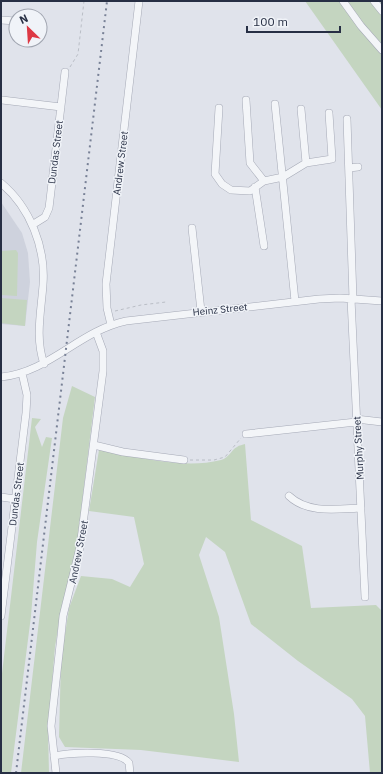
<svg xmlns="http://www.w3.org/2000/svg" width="383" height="774" font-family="'IBM Plex Sans',sans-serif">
	<rect width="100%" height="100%" fill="#e0e3eb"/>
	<!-- built -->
	<path fill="#ced2dd" d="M1 202 22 233 28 253 30 282 25 326 1 324Z"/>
	<!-- green -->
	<path fill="#c4d5c0" d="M305 1H382V110Z
		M16 250 18 253 17 296 1 295V251Z
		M1 298 27 300 25 326 1 323Z
		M72 386 95 397 76 552 62 605 55 647 48 730 49 773H21L63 418Z
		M32 418 41 419 35 427 42 447 46 437 52 438 37 542 31 616 11 773H1V682Z
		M245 444 251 520 302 546 311 608 376 605 382 611V773H370L365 716 352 699 298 661 251 624 225 552 206 537 199 555 219 617 234 714 239 762 141 750 65 747 59 737 61 660 69 608 81 576 112 579 130 587 144 564 134 517 89 511 99 450C137 456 182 470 221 460 229 458 231 450 237 447 239 445 243 445 245 444Z"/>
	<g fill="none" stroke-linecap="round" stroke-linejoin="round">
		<!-- minor casing -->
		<g stroke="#a5a9b6" stroke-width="8">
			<path id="minor" d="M343 1 361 26 382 50
				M374 1 382 11
				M1 20 16 21
				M2 100 61 107
				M246 100 250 163 264 181
				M275 104 295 301
				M219 108 215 174 222 184 231 190 250 191 264 181 283 177 306 163 332 159 329 113
				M301 109 306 163
				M347 119 353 299
				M349 168 358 167
				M1 183C30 207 46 248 43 285 41 312 35 338 44 364
				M255 187 264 246
				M32 225 45 217 49 208 65 72
				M192 228 201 311
				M351 299 365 597
				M111 325 107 308 106 284 139 1
				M1 377C50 372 79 331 126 321L319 299 340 298 382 301
				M356 419 382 422
				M246 434 356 422
				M94 445 123 452 184 460
				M289 496C308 514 337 509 361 508
				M1 497 15 499
				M1 616 26 413 27 395 22 373
				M54 756C69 753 119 749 129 763L130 773
				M56 773 51 726 61 636 63 616 80 547 103 371V351L96 332"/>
		</g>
		<!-- path -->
		<path stroke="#babec6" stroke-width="1" stroke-dasharray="3 3" stroke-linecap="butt" d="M70 67 78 54 84 1
			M115 311 141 305 166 302
			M190 460H214L225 457 241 438"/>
		<!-- minor -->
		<use href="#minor" stroke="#f3f5f8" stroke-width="7"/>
		<!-- rail -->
		<path stroke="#788196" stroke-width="2" stroke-dasharray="2 4" stroke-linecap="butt" d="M16 773 107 1"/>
	</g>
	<g text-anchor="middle" stroke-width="3" stroke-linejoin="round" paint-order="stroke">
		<!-- street labels -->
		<g font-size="10" fill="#272f44" stroke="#f0f3f8">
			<text transform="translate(55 152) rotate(-83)" y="4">Dundas Street</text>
			<text transform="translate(120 163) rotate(-83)" y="4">Andrew Street</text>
			<text transform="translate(220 309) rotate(-6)" y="4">Heinz Street</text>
			<text transform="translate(358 448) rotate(-93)" y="4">Murphy Street</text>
			<text transform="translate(16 494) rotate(-83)" y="4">Dundas Street</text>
			<text transform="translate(78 552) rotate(-79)" y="4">Andrew Street</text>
		</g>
	</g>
	<!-- border -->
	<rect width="383" height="774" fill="none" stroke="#272f44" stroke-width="4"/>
	<!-- north arrow -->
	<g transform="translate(28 28) rotate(335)"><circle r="19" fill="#f0f3f8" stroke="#a0a5b0"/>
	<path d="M0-3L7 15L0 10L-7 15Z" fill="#dd3844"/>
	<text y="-6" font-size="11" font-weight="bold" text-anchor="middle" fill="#272f44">N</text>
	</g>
	<!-- scale -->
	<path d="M247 26v6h93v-6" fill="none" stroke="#272f44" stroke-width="2"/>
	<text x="253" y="26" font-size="12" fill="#272f44" stroke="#f0f3f8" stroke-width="3" paint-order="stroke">100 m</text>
</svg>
